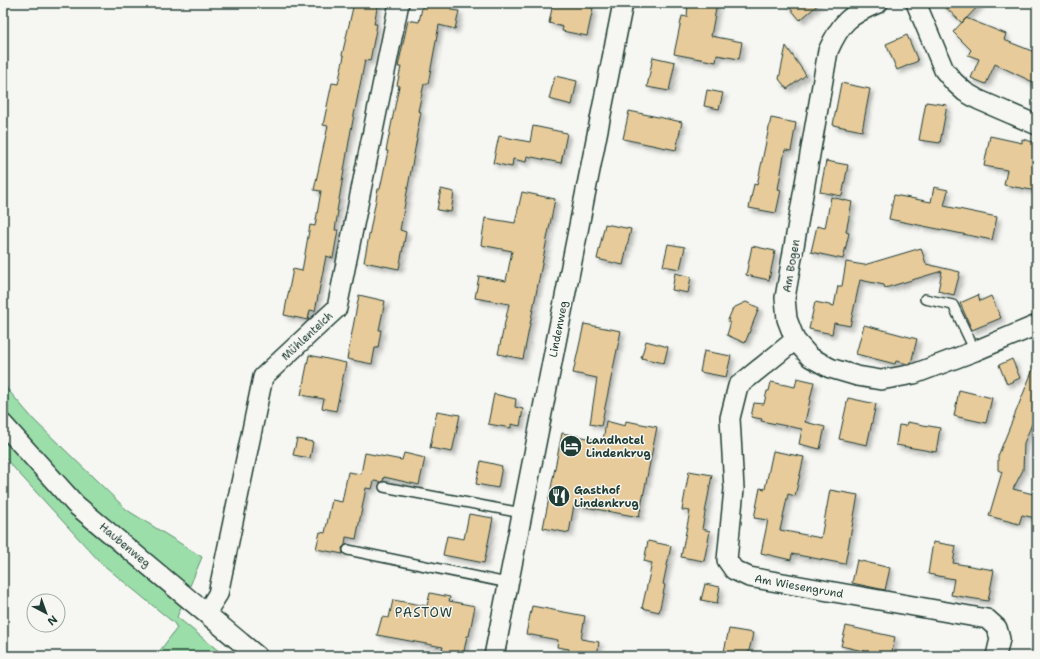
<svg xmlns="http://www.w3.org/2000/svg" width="1040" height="659" font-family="'Shantell Sans',sans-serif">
	<defs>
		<filter id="shadow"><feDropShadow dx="3.5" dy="3.5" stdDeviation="2" flood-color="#0004"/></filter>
	</defs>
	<rect width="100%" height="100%" fill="#f6f6f2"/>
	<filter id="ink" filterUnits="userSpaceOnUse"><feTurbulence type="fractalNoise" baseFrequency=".025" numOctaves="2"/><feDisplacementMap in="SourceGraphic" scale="8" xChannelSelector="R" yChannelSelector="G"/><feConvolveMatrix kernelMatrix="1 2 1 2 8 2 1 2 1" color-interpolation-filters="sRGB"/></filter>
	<g filter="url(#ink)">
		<!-- green -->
		<path fill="#9bdea9" stroke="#5d8e6e" d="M3 384 34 420 127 510 202 557 177 617 225 656H156L177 628 174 623 101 563 3 456Z"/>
		<!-- building -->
		<path fill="#e7cb9b" stroke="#1f3d34" filter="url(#shadow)" d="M354 3H378L374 24H377L370 61 365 60 351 130 337 211H338L335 230H338L333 258 326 256 315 311 310 310 308 320 284 315 293 269 302 271 310 225 315 226 321 191 314 190 328 126 323 125 332 83 338 84 344 56 342 55Z
			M423 3H453L451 10 459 11 455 29 439 25 428 84H424L418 111 421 112 416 138H417L400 230 406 232 399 269 364 262 378 189H380L388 151H386L399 86 397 85 401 67H398L408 20 419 22Z
			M553 3H568L593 8 587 36 562 31 563 27 549 23Z
			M688 3H717L711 36 742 42 739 59 717 55 716 62 674 54 682 16 687 17Z
			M786 3H820L800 20Z
			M941 3H981L962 23Z
			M966 18 1006 34 1004 40 1037 53V84L995 64 986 84 971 78 979 59 968 55 971 50 953 32Z
			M907 35 918 61 897 70 886 44Z
			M786 46 806 75 787 89 779 79Z
			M653 57 675 62 669 91 647 87Z
			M555 76 577 81 572 105 549 99Z
			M841 83 870 89 862 131 833 125Z
			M707 90 723 93 719 109 704 106Z
			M926 102 947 105 940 143 919 140Z
			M629 111 682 122 676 150 623 139Z
			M771 118 796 123 791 151 785 150 778 189 781 190 776 213 749 208 754 184 757 185Z
			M533 126 567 133 561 163 527 156 526 162 513 159 512 167 493 163 499 136 530 142Z
			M990 136 1022 143V139L1037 143 1033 166 1037 167V191L1004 185 1007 170 984 166Z
			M826 161 848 165 842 196 820 192Z
			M934 187 948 190 944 206 997 217 992 240 889 219 894 195 931 202Z
			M441 189 454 192 451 212 437 210Z
			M522 192 555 199 523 359 498 354 509 304 475 298 479 276 506 281 512 251 481 245 485 218 515 223Z
			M831 197 852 202 846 232 849 233 843 259 811 252 817 226 825 228Z
			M605 224 631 229 623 265 597 259Z
			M668 244 685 247 680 269 663 266Z
			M752 246 775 251 769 280 746 275Z
			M921 248 926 264 960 272 954 295 938 291 942 271 885 288 884 285 860 280 850 326 834 323 832 334 809 329 815 302 834 306 838 286H842L846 262 864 265Z
			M675 273 691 277 688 293 672 290Z
			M359 295 385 301 379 330H381L378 348H375L372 364 347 359Z
			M978 295 980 301 991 296 1001 318 972 330 960 303Z
			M746 302 759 308 745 343 727 335 730 325 728 320 733 308Z
			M584 324 621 331 601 426 590 424 597 378 573 373Z
			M864 325 917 339 911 363 908 364 896 361 895 364 856 354Z
			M646 341 668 347 664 363 641 358Z
			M704 351 731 356 726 377 700 372Z
			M309 355 346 363 336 411 322 408 324 399 301 395Z
			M1012 359 1020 378 1007 384 999 365Z
			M1036 362 1037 412 1024 443 1023 470 1013 489 1037 495V511L1035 518 1022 515 1019 524 989 516 1002 472 998 470V456Z
			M797 378 814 382 805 422 825 427 820 449 799 444 802 429 761 421 762 419 751 417 754 403 764 404 767 391H769L771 382 795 387Z
			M959 390 992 398 986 423 954 416Z
			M494 394 516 399 515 407 523 409 520 426 511 424V428L488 424Z
			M848 398 876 404 867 445 839 439Z
			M437 411 460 415 452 452 430 448Z
			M606 421 625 426 626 421 657 427 639 517 574 505 569 533 543 528 562 433 603 441Z
			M907 422 940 428 936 452 896 445 899 425 906 426Z
			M297 439 313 442 310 458 293 455Z
			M773 451 804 457 795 496 788 494 780 530 821 538 830 490 858 495 845 564 792 554 791 560 761 553 768 520 754 518 760 488 765 489Z
			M365 453 402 460 404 453 425 458 419 485 384 477 383 481 381 482 374 481 372 489 366 488 356 539 346 537 345 545 342 548 343 554 316 549 320 532 325 533 332 500 342 502 348 472 361 474Z
			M481 461 502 466 498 488 476 484Z
			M689 471 712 475 702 529 710 531 704 561 681 557 690 511 682 510Z
			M469 514 493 518 484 563 443 555 447 536 464 539Z
			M648 541 671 546 663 584 665 585 659 612 642 608 652 563 644 561Z
			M933 542 956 546 953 563 994 570 988 601 951 595 954 579 928 574Z
			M857 560 890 568 885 590 852 583Z
			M705 584 720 587 717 603 701 600Z
			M430 593 450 597 449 601 475 606 469 636H467L463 656H441L443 647 377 635 382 617 389 618 393 600 427 606Z
			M532 606 585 616 581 639 599 642 597 656H577L568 654 569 649 557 647 558 640 526 634Z
			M846 626 895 637 891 656H885L841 646Z
			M729 629 753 633 748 656H723Z"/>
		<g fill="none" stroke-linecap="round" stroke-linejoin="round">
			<!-- service casing -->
			<g stroke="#1f3d34" stroke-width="12">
				<path id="service" d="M925 299 953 305 975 351
					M384 487 522 513
					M348 550 508 583"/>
			</g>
			<!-- minor casing -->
			<g stroke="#1f3d34" stroke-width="22">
				<path id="minor" d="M878 3C849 15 841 22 828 51L785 298 787 319 795 340 810 357 830 368 857 376 881 380 914 374 975 351 1037 325
					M916 3 944 70 954 82 965 92 979 100 1037 125
					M795 340 738 386 730 418 734 489 727 560 734 570 749 577 987 619 997 628 1000 639 996 656
					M3 424 76 505 257 656
					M206 613 218 594 263 377 337 308 399 3
					M494 656 623 3"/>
			</g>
			<!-- service -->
			<use href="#service" stroke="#f6f6f2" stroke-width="9"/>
			<!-- minor -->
			<use href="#minor" stroke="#f6f6f2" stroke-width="19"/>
		</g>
	</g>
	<!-- icons -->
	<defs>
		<g id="hotel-disc" transform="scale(1.15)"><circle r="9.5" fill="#1f3d34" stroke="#f6f6f2"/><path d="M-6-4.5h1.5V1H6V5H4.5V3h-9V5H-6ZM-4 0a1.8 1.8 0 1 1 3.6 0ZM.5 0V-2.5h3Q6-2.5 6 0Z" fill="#fff"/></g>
		<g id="restaurant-disc" transform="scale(1.15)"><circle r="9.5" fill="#1f3d34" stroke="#f6f6f2"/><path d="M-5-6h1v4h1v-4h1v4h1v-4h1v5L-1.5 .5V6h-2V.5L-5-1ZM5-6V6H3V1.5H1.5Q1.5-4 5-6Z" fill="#fff"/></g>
	</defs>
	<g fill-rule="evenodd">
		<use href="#hotel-disc" x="571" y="446"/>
		<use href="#restaurant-disc" x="559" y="496"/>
	</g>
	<g text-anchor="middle" stroke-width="3" stroke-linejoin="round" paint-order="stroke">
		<!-- street labels -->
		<g font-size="11" fill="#1f3d34" stroke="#f6f6f2">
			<text transform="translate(791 266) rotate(-80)" y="4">Am Bogen</text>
			<text transform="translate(558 329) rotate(-79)" y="4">Lindenweg</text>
			<text transform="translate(307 336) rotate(-43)" y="4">Mühlenteich</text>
			<text transform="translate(125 545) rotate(40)" y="4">Haubenweg</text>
			<text transform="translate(799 586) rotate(10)" y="4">Am Wiesengrund</text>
		</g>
		<!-- poi labels -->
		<g font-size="11" font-weight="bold" fill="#1f3d34" stroke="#f6f6f2" text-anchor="start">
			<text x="586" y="444">Landhotel<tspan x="586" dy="13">Lindenkrug</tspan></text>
			<text x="574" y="494">Gasthof<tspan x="574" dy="13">Lindenkrug</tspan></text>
		</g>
		<!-- quarter labels -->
		<g font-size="13" letter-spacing="1" fill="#1f3d34" stroke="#f6f6f2">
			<text x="424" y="617">PASTOW</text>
		</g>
	</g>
	<!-- margin -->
	<rect width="1040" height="659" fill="none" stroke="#f6f6f2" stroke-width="16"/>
	<rect x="8" y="8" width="1024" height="643" fill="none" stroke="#1f3d34" stroke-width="1.5" filter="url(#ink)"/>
	<!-- north arrow -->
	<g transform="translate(46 613) rotate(139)"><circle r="19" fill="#f6f6f2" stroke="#a0aca6"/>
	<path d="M0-3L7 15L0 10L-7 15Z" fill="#1f3d34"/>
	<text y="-6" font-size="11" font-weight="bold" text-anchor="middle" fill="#1f3d34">N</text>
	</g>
</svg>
